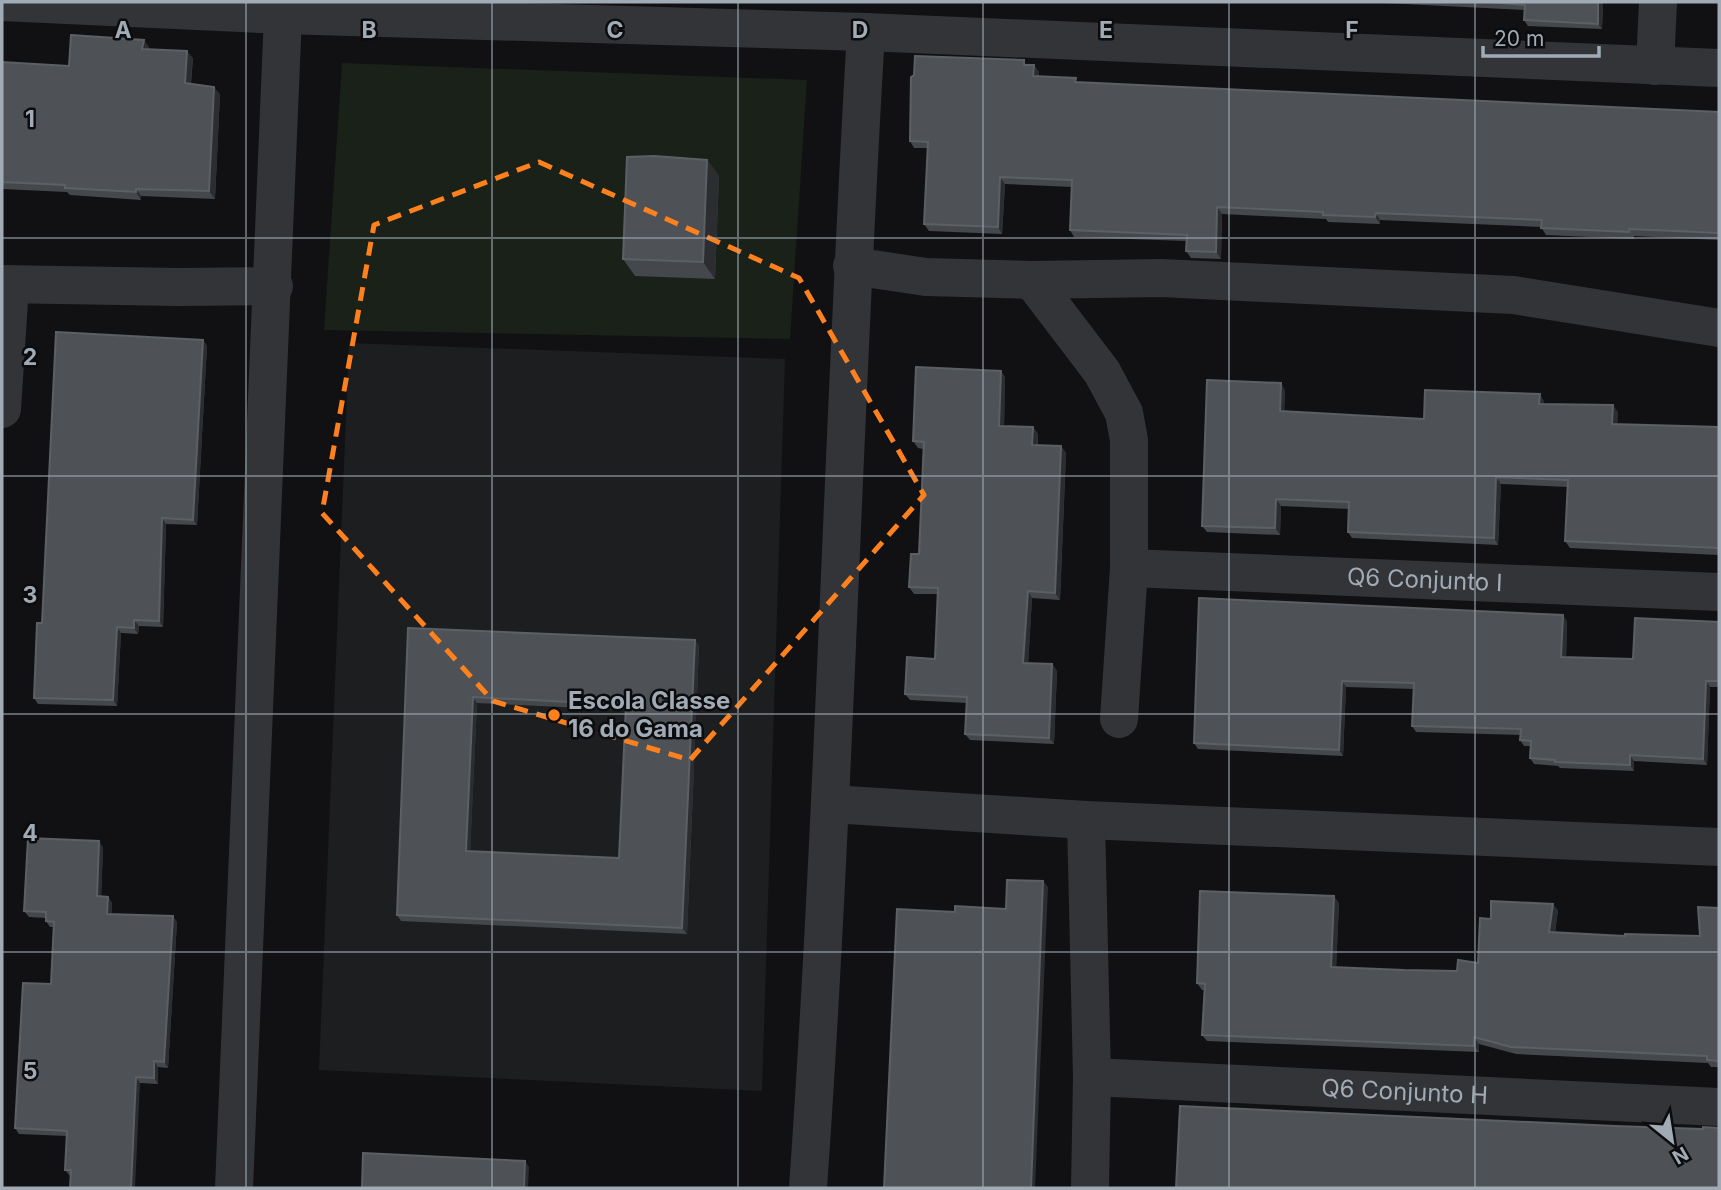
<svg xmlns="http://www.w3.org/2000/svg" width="1721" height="1190" font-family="Inter,sans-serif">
	<rect width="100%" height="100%" fill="#111113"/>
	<!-- built -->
	<path fill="#1d1e20" d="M349 343 785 359 762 1091 319 1070Z"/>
	<!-- green -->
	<path fill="#1a2119" d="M342 63 807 80 790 339 324 330Z"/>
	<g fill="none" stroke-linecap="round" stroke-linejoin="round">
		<!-- minor -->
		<g stroke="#323438" stroke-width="38">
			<path d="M2 2 283 15 866 32 1719 68"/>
			<path d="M1655 66 1658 2"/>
			<path d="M852 266 926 277 1032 280 1161 278 1513 295 1719 328"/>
			<path d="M1032 280 1102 372 1124 413 1129 440V568L1119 719"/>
			<path d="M2 284 177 287 274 286"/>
			<path d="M2 409 10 285"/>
			<path id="s1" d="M1129 568 1719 592"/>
			<path d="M831 804 1086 820 1719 847"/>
			<path d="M1086 820 1092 1077 1090 1188"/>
			<path id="s2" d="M1092 1077 1719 1107"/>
			<path d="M234 1188 283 15"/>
			<path d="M808 1188C835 803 843 417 866 32"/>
		</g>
	</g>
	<!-- wall -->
	<path fill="#44474b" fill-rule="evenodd" d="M1364 2H1603L1602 29 1528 26 1524 20 1525 10Z
		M149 47V49L193 58 191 84 220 94 215 199 141 196V200L70 195 67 192 2 189V62L69 66Z
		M1028 65H1034L1039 72 1038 76 1079 82 1719 112V240L1634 236V239L1546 235 1541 227 1380 220V224L1328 222 1326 219 1222 214 1221 259 1191 258 1186 251V241L1074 237 1070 230 1072 187 1005 184 1002 234 929 231 924 224 928 148H914L910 141Z
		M707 160 719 176 715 279 635 276 623 259Z
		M203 340 207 346 197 525 166 524 163 627 139 626 138 634 121 633 117 706 38 704 34 698 42 623Z
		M1001 371 1005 377 1004 426 1033 427 1038 434V445L1061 446 1066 453 1060 600 1032 598 1028 663 1052 664 1057 671 1054 744 970 740 965 734 967 703 910 700 905 694 935 659 938 594H914L909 587 919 554 923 449 918 448 913 441Z
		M1285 390 1284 412 1424 419 1544 401V404L1618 412 1617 424 1719 427V555L1570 548 1565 541 1568 487 1501 484 1498 545 1352 538 1348 532 1349 509 1281 506 1280 535 1207 532 1202 526Z
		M1199 598 1567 621 1566 657 1633 659 1719 622V687H1710L1707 765 1634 761V771L1560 768 1558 766 1534 764 1530 758 1531 746H1524L1520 740 1521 735 1416 732 1412 726 1414 689 1346 687 1343 756 1198 749 1194 743Z
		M408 628 695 640 699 646 687 934 401 921 397 915ZM477 703 626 710 619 858 470 851Z
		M103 847 101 896 108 897 112 903V914L177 922 168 1068 158 1067V1084L140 1083 70 1176 65 1170 67 1136 19 1134 15 1128 51 984 54 927H50L46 921V918L29 917 24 911Z
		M1339 903 1336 967 1404 970 1457 971 1478 963 1491 919 1558 910 1555 933 1625 936H1700L1719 908V1067H1711L1708 1063 1516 1054 1479 1044V1052L1207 1041 1202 1035 1204 990H1202L1197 983Z"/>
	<!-- shaded-wall -->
	<path fill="#2b2d30" d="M1598 2H1603L1602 29 1598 24Z
		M144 40 149 47 148 56 142 49Z
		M187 51 193 58 190 90 185 83Z
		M1034 65 1039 72 1038 83 1033 76Z
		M214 87 220 94 215 199 209 191Z
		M707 160 719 176 715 279 703 262Z
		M1000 177 1005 184 1002 234 998 227Z
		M136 189 141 196V200L136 192Z
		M1217 207 1222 214 1221 259 1216 252Z
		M1376 213 1380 220V224L1375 217Z
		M203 340 207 346 197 525 193 520Z
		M1001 371 1005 377 1004 433 999 426Z
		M1281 383 1285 390 1284 418 1280 411Z
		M1540 394 1544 401V410L1539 404Z
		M1613 405 1618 412 1617 430 1612 424Z
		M1033 427 1038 434 1037 452 1032 445Z
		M1061 446 1066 453 1060 600 1055 593Z
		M1496 477 1501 484 1498 545 1494 538Z
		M1276 499 1281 506 1280 535 1275 528Z
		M162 518 166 524 163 627 159 621Z
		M1028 591 1032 598 1028 670 1023 663Z
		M1563 615 1567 621 1566 663 1561 657Z
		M134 620 139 626 138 634 134 628Z
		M117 627 121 633 117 706 113 700Z
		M695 640 699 646 687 934 682 928Z
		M1052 664 1057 671 1054 744 1049 738Z
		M1342 681 1346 687 1343 756 1339 750Z
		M1706 681 1710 687 1707 765 1703 759Z
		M473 697 477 703 470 857 466 851Z
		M1630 755 1634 761V771L1630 765Z
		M99 841 103 847 101 902 97 896Z
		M1043 881 1048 887 1035 1188H1031Z
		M1334 896 1339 903 1336 974 1331 967Z
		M108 897 112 903V920L107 914Z
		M1553 904 1558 910 1554 939 1549 932Z
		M173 916 177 922 168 1068 164 1062Z
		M1474 1037 1479 1044V1052L1474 1046Z
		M154 1061 158 1067V1084L154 1078Z
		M136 1077 140 1083 135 1188H131Z
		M525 1161 529 1167 528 1188H524Z"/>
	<!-- building -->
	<path fill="#4e5256" stroke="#5b6065" stroke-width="2" fill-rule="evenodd" d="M1488 2H1598V24L1524 20 1525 5Z
		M71 35 144 40 142 49 187 51 185 83 214 87 209 191 136 189V192L65 188V185L2 182V62L69 66Z
		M915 56 1024 60V65H1034L1033 76 1076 78 1075 82 1719 112V233L1629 229V232L1541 228 1542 220 1376 213 1375 217 1323 215V212L1217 207 1216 252 1186 251 1187 235 1070 230 1072 180 1000 177 998 227 924 224 928 142 910 141 911 77 914 75Z
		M654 156 707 160 703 262 623 259 627 157Z
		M56 332 203 340 193 520 162 518 159 621 134 620V628L117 627 113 700 34 698 37 623H42Z
		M916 367 1001 371 999 426 1033 427 1032 445 1061 446 1055 593 1028 591 1023 663 1052 664 1049 738 965 734 967 697 905 694 907 657 935 659 938 588 909 587 911 554H919L924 442 913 441Z
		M1207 380 1281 383 1280 411 1424 419 1425 390 1540 394 1539 404 1613 405 1612 424 1719 427V548L1565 541 1568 480 1496 477 1494 538 1348 532 1349 502 1276 499 1275 528 1202 526Z
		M1199 598 1563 615 1561 657 1633 659 1635 618 1719 622V681H1706L1703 759 1630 755V765L1555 762V760L1530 758 1531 741 1520 740 1521 729 1412 726 1414 683 1342 681 1339 750 1194 743Z
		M408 628 695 640 682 928 397 915ZM473 697 626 705 619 858 466 851Z
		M28 838 99 841 97 896 108 897 107 914 173 916 164 1062 154 1061V1078L136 1077 131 1188H70L71 1170H65L67 1131 15 1128 23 983 51 984 54 922 46 921V912L24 911Z
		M1007 880 1043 881 1031 1188H884L897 909 955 912V906L1006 909Z
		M1200 891 1334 896 1331 967 1404 970 1457 971 1458 960 1478 963 1480 918 1491 919V901L1553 904 1549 932 1625 936V934L1700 936 1698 907 1719 908V1061L1707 1060V1056L1511 1047 1474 1037V1046L1202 1035 1205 984 1197 983Z
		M1180 1106 1615 1126 1703 1129V1127L1719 1128V1188H1176Z
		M363 1153 525 1161 524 1188H362Z"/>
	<!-- marked area -->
	<path fill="none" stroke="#ff811d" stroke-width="5" stroke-dasharray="14 9" stroke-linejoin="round" d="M539 162 799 278 924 495 690 760 493 701 322 513 374 225Z"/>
	<!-- grid -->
	<path fill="none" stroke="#a1abb5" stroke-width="2" stroke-opacity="0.55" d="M246 2V1188M492 2V1188M738 2V1188M983 2V1188M1229 2V1188M1475 2V1188M2 238H1719M2 476H1719M2 714H1719M2 952H1719"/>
	<!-- markers -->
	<circle fill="#ff811d" stroke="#0c0c0e" stroke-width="2.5" cx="554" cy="715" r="7"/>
	<g text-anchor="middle" stroke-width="5" stroke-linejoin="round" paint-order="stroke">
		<!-- street labels -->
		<g font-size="24" fill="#a1abb5" stroke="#0c0c0e">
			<text dy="8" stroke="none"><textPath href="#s1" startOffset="296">Q6 Conjunto I</textPath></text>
			<text dy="8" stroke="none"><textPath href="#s2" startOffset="313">Q6 Conjunto H</textPath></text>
		</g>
		<!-- poi labels -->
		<g font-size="24" font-weight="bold" fill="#a1abb5" stroke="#0c0c0e" text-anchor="start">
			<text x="568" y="709">Escola Classe<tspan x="568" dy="28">16 do Gama</tspan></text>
		</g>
	</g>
	<g font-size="23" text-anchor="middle" font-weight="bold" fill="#a1abb5" stroke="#0c0c0e" stroke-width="5" stroke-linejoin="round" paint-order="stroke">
		<text x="123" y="38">A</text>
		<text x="369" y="38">B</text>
		<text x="615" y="38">C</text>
		<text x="860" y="38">D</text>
		<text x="1106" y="38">E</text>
		<text x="1352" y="38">F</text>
		<text x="30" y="127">1</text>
		<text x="30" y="365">2</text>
		<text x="30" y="603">3</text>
		<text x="30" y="841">4</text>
		<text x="30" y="1079">5</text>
	</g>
	<!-- border -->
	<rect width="1721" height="1190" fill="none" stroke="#a1abb5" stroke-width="7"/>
	<!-- north arrow -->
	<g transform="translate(1672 1141) rotate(150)" stroke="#0c0c0e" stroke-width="5" paint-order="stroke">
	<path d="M0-5L12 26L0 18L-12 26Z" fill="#a1abb5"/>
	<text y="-10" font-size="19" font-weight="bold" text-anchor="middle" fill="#a1abb5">N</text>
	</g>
	<!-- scale -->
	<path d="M1483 46v10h116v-10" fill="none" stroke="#a1abb5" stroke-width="3.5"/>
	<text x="1494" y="46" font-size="21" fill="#a1abb5" stroke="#0c0c0e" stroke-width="5" paint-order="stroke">20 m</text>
</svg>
